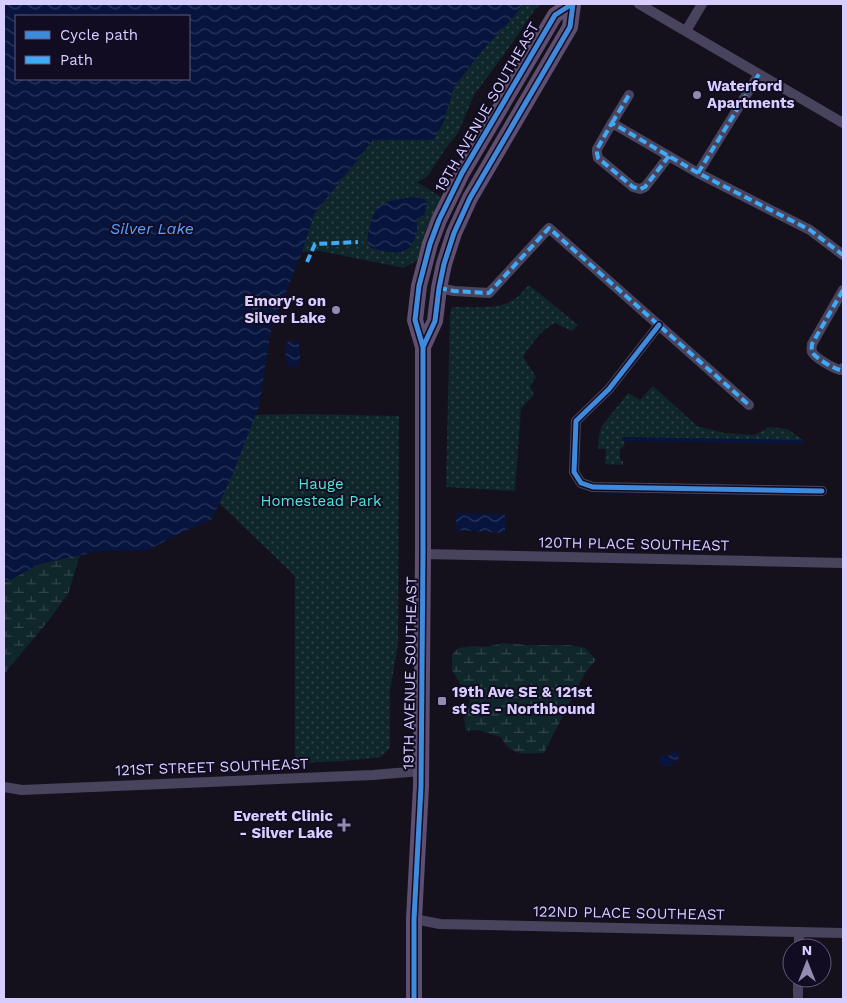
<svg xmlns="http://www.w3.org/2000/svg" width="847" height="1003" font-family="'Work Sans',sans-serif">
	<defs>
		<pattern id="grass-dots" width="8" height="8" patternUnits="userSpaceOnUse" patternTransform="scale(1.25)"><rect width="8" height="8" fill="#0f272a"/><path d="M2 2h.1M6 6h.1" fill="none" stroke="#31454a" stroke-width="1.8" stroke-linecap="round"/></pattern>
		<pattern id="wetland-marsh" width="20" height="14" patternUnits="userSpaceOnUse" patternTransform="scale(1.25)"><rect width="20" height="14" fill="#0f272a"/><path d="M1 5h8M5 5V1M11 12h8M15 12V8" fill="none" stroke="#31454a"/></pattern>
		<pattern id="water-waves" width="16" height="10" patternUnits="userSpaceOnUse" patternTransform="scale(1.25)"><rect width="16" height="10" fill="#07153e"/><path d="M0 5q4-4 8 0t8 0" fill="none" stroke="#2a365b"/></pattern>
	</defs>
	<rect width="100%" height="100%" fill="#14111d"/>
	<!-- grass -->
	<path fill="url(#grass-dots)" d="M523 4H542L536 8 505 53 474 95 458 133 446 148 427 177 417 182 441 197 427 228 417 260 404 268 320 251 302 252 314 214 373 140H433L443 123 454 87 483 49 515 15Z
		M529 285 578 325 572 331 555 323C540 331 532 343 523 357L536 377 530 386 534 395 521 408 515 491 446 487 450 314 452 307C470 307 500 310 515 299 520 295 525 289 529 285Z
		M653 386 697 426 724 433 754 435 770 427 787 429 803 440 801 442 625 439 624 446 620 450V460L623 461V465L605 464 606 449H598L599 435 602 426 628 393 640 400Z
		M301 414 399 416 398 644 390 690V748L381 757 344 761 295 763V576L219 503 232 475 255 415Z"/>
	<!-- wetland -->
	<path fill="url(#wetland-marsh)" d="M80 555 68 594 49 620 4 674V582L8 581 39 564Z
		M503 643 527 645H569L585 648 596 660 586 671 544 753C524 753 511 757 501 737L478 730 466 731 464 719 470 701 452 670V655L458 648 472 646 486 647Z"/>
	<!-- water -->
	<path fill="url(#water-waves)" fill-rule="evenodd" d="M4 4H523L515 15 482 51 454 87 443 123 433 140H373L314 214 302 252 271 330 259 406 232 475 212 519 177 535 148 550 100 551 39 564 8 581 4 582ZM16 16H189V79H16Z
		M415 197 424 199 428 202 424 216 416 219C418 226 417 232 415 238 408 259 387 252 371 248L367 241C373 203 378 201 415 197Z
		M291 341H298C300 350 302 360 296 367H290C285 361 284 349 287 342Z
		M456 513 505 514V533L456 530Z
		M676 751 679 755 678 760 669 766 662 765 658 760 662 756H668Z"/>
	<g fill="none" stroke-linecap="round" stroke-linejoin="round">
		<!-- stream -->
		<path stroke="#07153e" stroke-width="4" d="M624 439 801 442"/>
		<!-- minor -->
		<path stroke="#49445e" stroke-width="10" d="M639 4 843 123
			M686 31 702 4
			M612 123 629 95
			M669 156 645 187 640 189 633 187 598 158 597 153V149L612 123 698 173 810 230 843 255
			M698 173 759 74
			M439 288 454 291 489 293 549 228 749 405
			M843 290 812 344C812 347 811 349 812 352 815 358 833 368 840 370L843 368
			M659 325 609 389 576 421 574 472 581 483 593 487 822 491
			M423 554 843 563
			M4 787 22 790 373 775 421 771
			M414 919 440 924 843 933
			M799 948V932
			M798 996V978"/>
		<!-- primary -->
		<path stroke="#5e4e6f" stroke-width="16" d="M423 347 435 321 439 288 444 264 454 233 470 198 570 27 573 4
			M414 999V919L421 786 423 554V347L415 320 419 286 430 244 439 220 462 173 555 15 572 4"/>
		<!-- quiet -->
		<path stroke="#3fa9f5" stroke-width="4" stroke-dasharray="8 4" stroke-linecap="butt" d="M612 123 629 95
			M669 156 645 187 640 189 633 187 598 158 597 153V149L612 123 698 173 810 230 843 255
			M698 173 759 74
			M307 262 315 244 358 242
			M439 288 454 291 489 293 549 228 749 405
			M843 290 812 344C812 347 811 349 812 352 815 358 833 368 840 370L843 368"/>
		<!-- cycleway casing -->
		<g stroke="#120c22" stroke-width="8">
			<path id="cycleway" d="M659 325 609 389 576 421 574 472 581 483 593 487 822 491
				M423 347 435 321 439 288 444 264 454 233 470 198 570 27 573 4
				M414 999V919L421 786 423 554V347L415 320 419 286 430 244 439 220 462 173 555 15 572 4"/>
		</g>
		<!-- cycleway -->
		<use href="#cycleway" stroke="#408adc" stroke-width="5"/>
	</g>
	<!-- markers -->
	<g fill="#938bb0" stroke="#120c22" stroke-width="2">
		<circle cx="697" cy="95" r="5"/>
		<circle cx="336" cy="310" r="5"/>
		<rect x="437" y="696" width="10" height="10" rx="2.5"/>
		<path d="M341.5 817.5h5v5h5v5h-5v5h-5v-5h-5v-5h5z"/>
	</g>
	<g text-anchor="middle" stroke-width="4" stroke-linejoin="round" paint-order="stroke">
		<!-- poi labels -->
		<g font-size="15" font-weight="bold" fill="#d8cdff" stroke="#120c22" text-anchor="start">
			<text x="707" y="91">Waterford<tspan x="707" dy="17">Apartments</tspan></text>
			<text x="326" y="306" text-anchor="end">Emory's on<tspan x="326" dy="17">Silver Lake</tspan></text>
			<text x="452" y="697">19th Ave SE &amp; 121st<tspan x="452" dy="17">st SE - Northbound</tspan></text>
			<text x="333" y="821" text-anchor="end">Everett Clinic<tspan x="333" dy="17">- Silver Lake</tspan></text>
		</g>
		<!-- street labels -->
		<g font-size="15" fill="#d8cdff" stroke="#120c22">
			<text transform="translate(487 107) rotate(-60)" y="5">19TH AVENUE SOUTHEAST</text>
			<text transform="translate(634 544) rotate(1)" y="5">120TH PLACE SOUTHEAST</text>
			<text transform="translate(410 673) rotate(-89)" y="5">19TH AVENUE SOUTHEAST</text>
			<text transform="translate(212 767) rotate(-2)" y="5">121ST STREET SOUTHEAST</text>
			<text transform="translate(629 913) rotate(1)" y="5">122ND PLACE SOUTHEAST</text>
		</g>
		<!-- park labels -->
		<g font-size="15" fill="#51e7d2" stroke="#120c22">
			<text x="321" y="489">Hauge<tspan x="321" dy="17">Homestead Park</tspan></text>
		</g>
		<!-- water labels -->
		<g font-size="16" font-style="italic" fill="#5ba0ff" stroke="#120c22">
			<text x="152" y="234">Silver Lake</text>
		</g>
	</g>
	<!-- border -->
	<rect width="847" height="1003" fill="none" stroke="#d8cdff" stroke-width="10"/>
	<!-- legend -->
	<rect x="15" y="15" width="175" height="65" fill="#120c22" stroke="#61597a"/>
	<rect x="25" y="31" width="25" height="8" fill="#408adc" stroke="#61597a"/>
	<text x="60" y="40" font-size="15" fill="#d8cdff">Cycle path</text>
	<rect x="25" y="56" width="25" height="8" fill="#3fa9f5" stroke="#61597a"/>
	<text x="60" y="65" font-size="15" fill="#d8cdff">Path</text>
	<!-- north arrow -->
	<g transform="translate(807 963)"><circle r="24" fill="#120c22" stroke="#61597a"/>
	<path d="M0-4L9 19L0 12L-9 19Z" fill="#938bb0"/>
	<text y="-8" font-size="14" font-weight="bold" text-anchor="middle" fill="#d8cdff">N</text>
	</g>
</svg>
